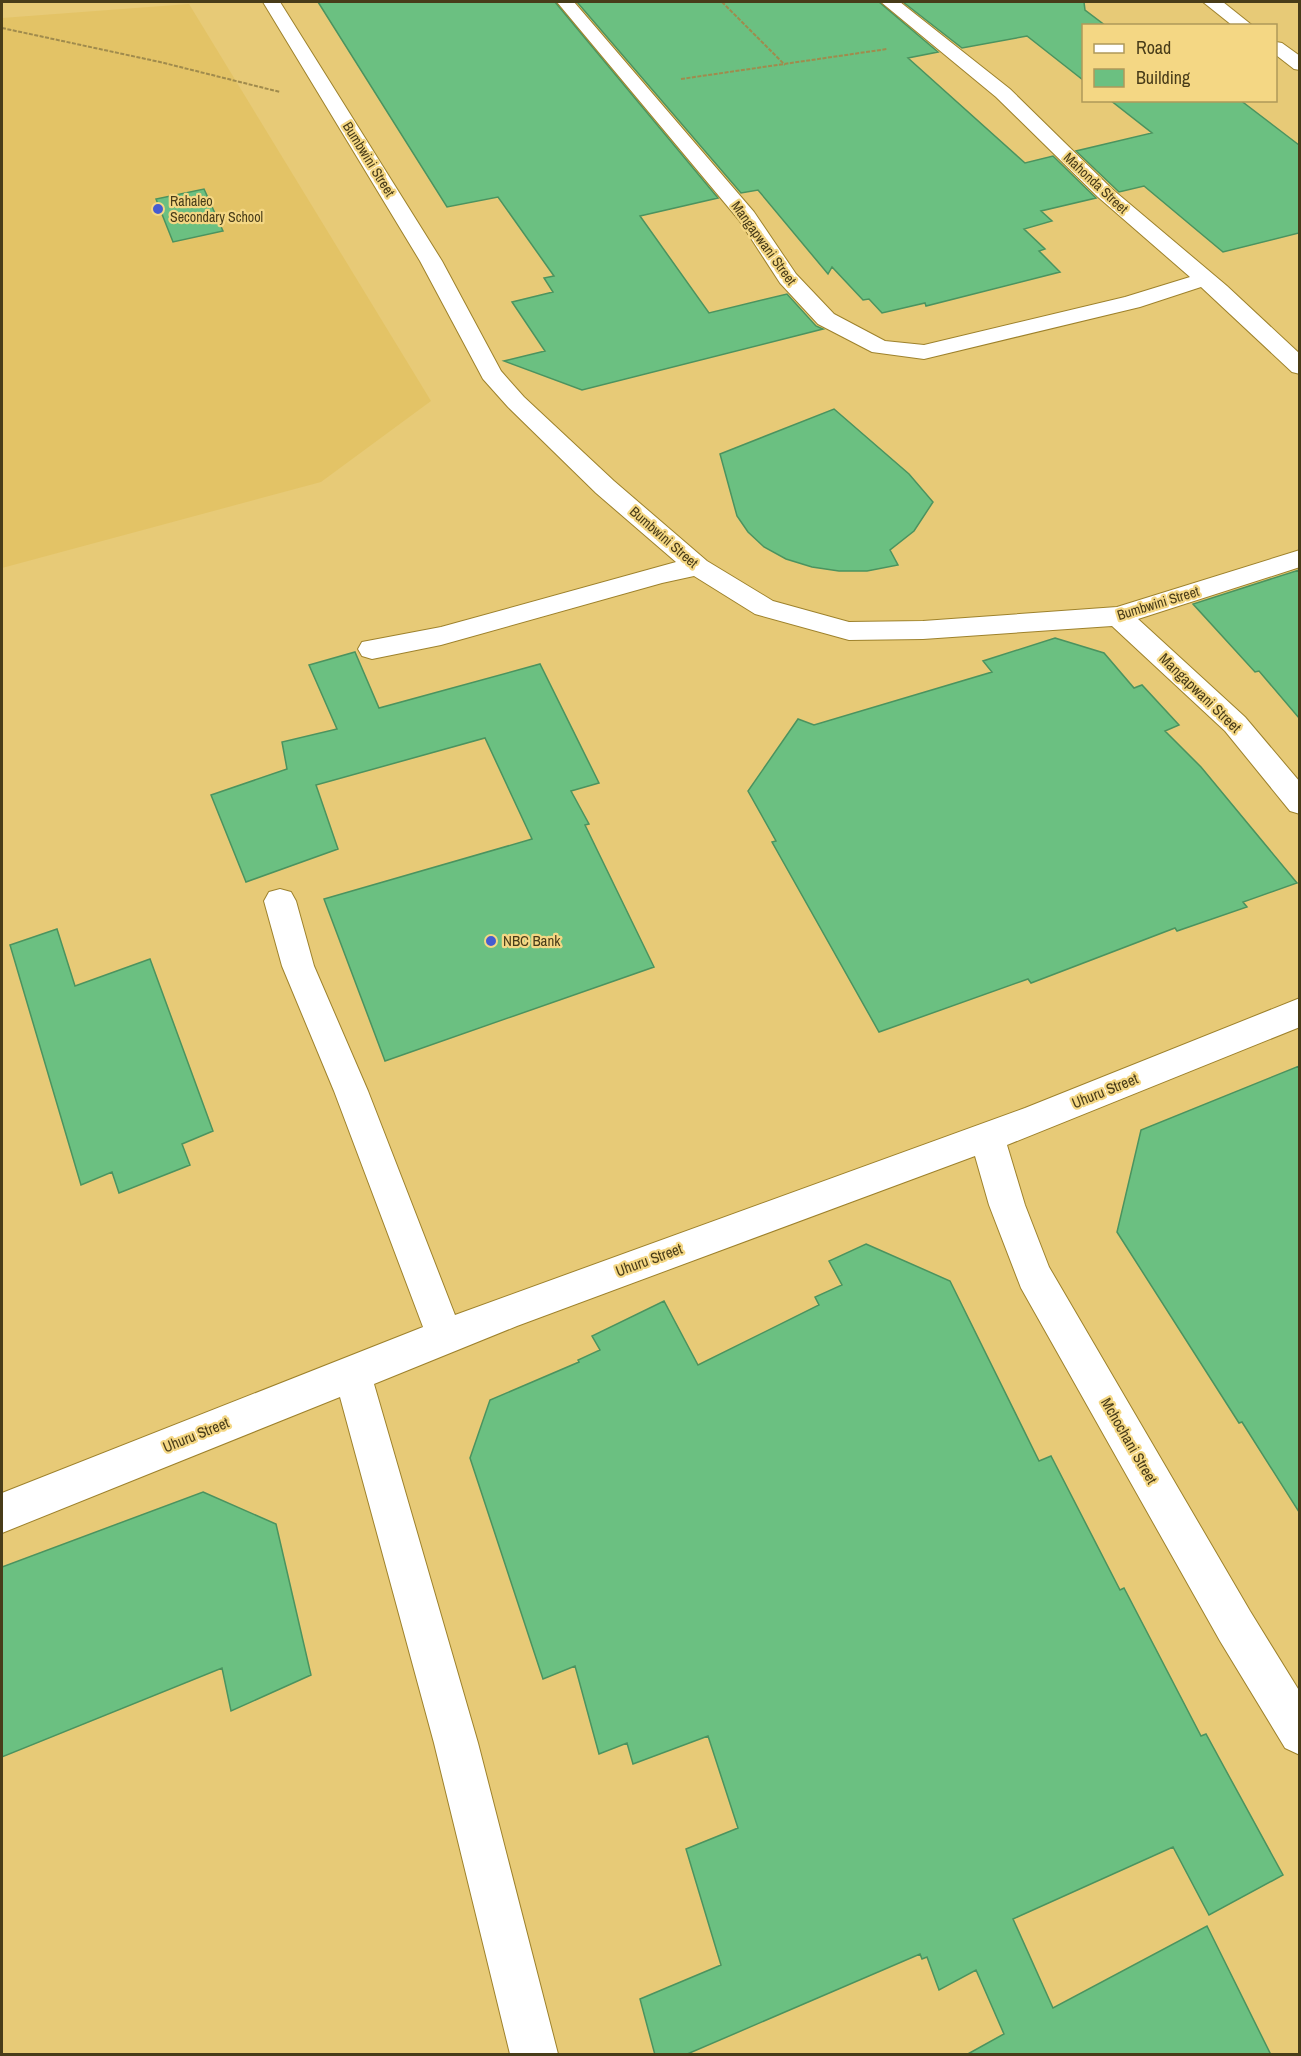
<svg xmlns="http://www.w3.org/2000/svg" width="1301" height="2056" font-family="'Archivo Narrow',sans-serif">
	<rect width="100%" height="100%" fill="#e7ca77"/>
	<!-- built -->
	<path fill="#e3c366" d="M189 4 431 401 321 482 2 568V18Z"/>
	<!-- building -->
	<path fill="#6bc081" stroke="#4b935f" stroke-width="1.5" d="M318 2H555L718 198 640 216 709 313 787 294 816 326 823 329 582 390 504 361 545 351 512 302 553 292 544 278 554 276 498 197 447 207Z
		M577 2H879L938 52 908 58 1025 163 1053 156 1096 198 1041 211 1052 221 1024 229 1045 249 1039 251 1060 272 926 306 925 303 882 313 869 299 863 300 832 267 828 274 758 190 741 193Z
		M903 2H1084L1085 10 1106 26H1083V80L1027 36 962 48Z
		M1110 100H1240L1299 145V233L1223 252 1144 186 1119 192 1076 151 1152 133Z
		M204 189 223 231 173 242 156 199Z
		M834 409 909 474 933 502 914 531 890 550 898 565 867 571H839L812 567 786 559 764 547 748 532 737 516 720 454Z
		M1299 570V718L1259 671 1255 672 1193 604Z
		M1055 638 1104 653 1134 688 1142 685 1179 725 1165 731 1201 767 1297 883 1243 902 1247 907 1177 931 1175 928 1031 983 1028 979 879 1032 772 842 776 841 748 791 798 719 814 725 992 672 983 661Z
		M355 652 379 708 540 664 599 783 571 791 589 824 585 825 654 967 385 1061 324 899 532 839 485 738 316 785 338 849 246 882 211 795 287 769 282 742 337 729 309 665Z
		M57 929 75 986 150 959 213 1131 182 1144 190 1165 119 1193 112 1172 81 1185 10 945Z
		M1299 1066V1512L1242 1422 1239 1423 1117 1232 1141 1130Z
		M866 1244 950 1281 1039 1461 1051 1456 1120 1590 1124 1588 1201 1736 1206 1734 1283 1875 1209 1915 1173 1847 1013 1919 1053 2008 1207 1926 1271 2055H966L1004 2034 976 1970 939 1990 927 1957 922 1959 920 1954 685 2055H655L640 1999 721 1965 686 1849 738 1828 708 1736 633 1764 627 1743 599 1754 575 1666 543 1679 470 1458 490 1400 579 1362 578 1360 600 1350 592 1336 664 1301 698 1365 819 1305 815 1297 842 1285 829 1261Z
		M203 1492 276 1524 311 1675 231 1711 222 1668 2 1757V1567Z"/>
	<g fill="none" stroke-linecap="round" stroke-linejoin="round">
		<!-- street casing -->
		<g stroke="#9e822c" stroke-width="2">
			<path id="street" d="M263 2H280L442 261 501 371 524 397 614 481 707 561 773 601 849 622 923 621 1117 607 1300 550V567L1138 619 1245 717 1300 782V814L1290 811 1225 731 1112 626 923 639 849 640 755 614 694 576 662 583 441 645 372 659 362 656 358 649 362 642 441 627 676 562 596 493 508 407 483 379 420 261Z
				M557 2H574L754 212 796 274 834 314 885 341 924 345 1125 297 1190 277 1098 197 996 97 881 2H900L1010 89 1112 189 1227 286 1300 354V374L1292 372 1201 287 1140 307 924 359 872 352 818 324 780 283 739 220Z
				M1203 2H1223L1253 26H1233Z
				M1276 42 1282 43 1300 56V70L1294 69 1276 55Z
				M280 889 291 892 296 901 314 966 368 1091 455 1315 1025 1108 1300 998V1027L1007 1145 1025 1205 1049 1267 1250 1611 1300 1692V1755L1285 1748 1220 1641 1021 1288 989 1205 975 1156 517 1326 374 1384 478 1743 558 2054H510L434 1743 340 1397 2 1533V1493L423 1327 334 1091 282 966 264 901 269 892Z"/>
		</g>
		<!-- path -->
		<path stroke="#a08b4d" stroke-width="2" stroke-dasharray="4 1.5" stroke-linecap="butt" d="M722 2 785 65
			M2 28 160 62 280 92
			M681 79 887 49"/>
		<!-- street -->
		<use href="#street" fill="#fff" fill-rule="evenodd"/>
	</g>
	<!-- markers -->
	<g fill="#465cd0" stroke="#f4d784" stroke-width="2">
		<circle cx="158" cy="209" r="6"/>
		<circle cx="491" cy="941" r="6"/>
	</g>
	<g text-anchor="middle" stroke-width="4.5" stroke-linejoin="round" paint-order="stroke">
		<!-- far-street labels -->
		<g font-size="14" fill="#483c19" stroke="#f4d784">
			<text transform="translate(369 159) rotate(58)" y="5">Bumbwini Street</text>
			<text transform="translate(1096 183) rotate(43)" y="5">Mahonda Street</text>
			<text transform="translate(764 243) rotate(54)" y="5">Mangapwani Street</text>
			<text transform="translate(664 537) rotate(41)" y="5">Bumbwini Street</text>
			<text transform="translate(1158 603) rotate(-17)" y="5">Bumbwini Street</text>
		</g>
		<!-- far-poi labels -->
		<g font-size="14" fill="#483c19" stroke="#f4d784" text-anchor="start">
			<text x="170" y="206">Rahaleo<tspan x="170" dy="16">Secondary School</tspan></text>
		</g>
		<!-- street labels -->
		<g font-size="15" fill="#483c19" stroke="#f4d784">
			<text transform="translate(1200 693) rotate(44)" y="5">Mangapwani Street</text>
			<text transform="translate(1105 1091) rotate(-22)" y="5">Uhuru Street</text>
			<text transform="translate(649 1260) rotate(-20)" y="5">Uhuru Street</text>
			<text transform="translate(196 1435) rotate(-22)" y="5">Uhuru Street</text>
			<text transform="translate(1129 1441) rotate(60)" y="5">Mchochani Street</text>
		</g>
		<!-- poi labels -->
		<g font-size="15" fill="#483c19" stroke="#f4d784" text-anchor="start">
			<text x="503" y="946">NBC Bank</text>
		</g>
	</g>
	<!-- border -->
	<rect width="1301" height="2056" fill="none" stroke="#483c19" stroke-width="6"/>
	<!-- legend -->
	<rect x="1082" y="24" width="195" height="78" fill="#f4d784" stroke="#af9959" stroke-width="1.5"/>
	<rect x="1094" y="44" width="30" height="9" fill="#ffffff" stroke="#af9959" stroke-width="1.5"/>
	<text x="1136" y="54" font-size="18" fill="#483c19">Road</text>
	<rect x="1094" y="69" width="30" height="18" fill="#6bc081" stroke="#af9959" stroke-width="1.5"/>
	<text x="1136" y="84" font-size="18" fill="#483c19">Building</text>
</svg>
